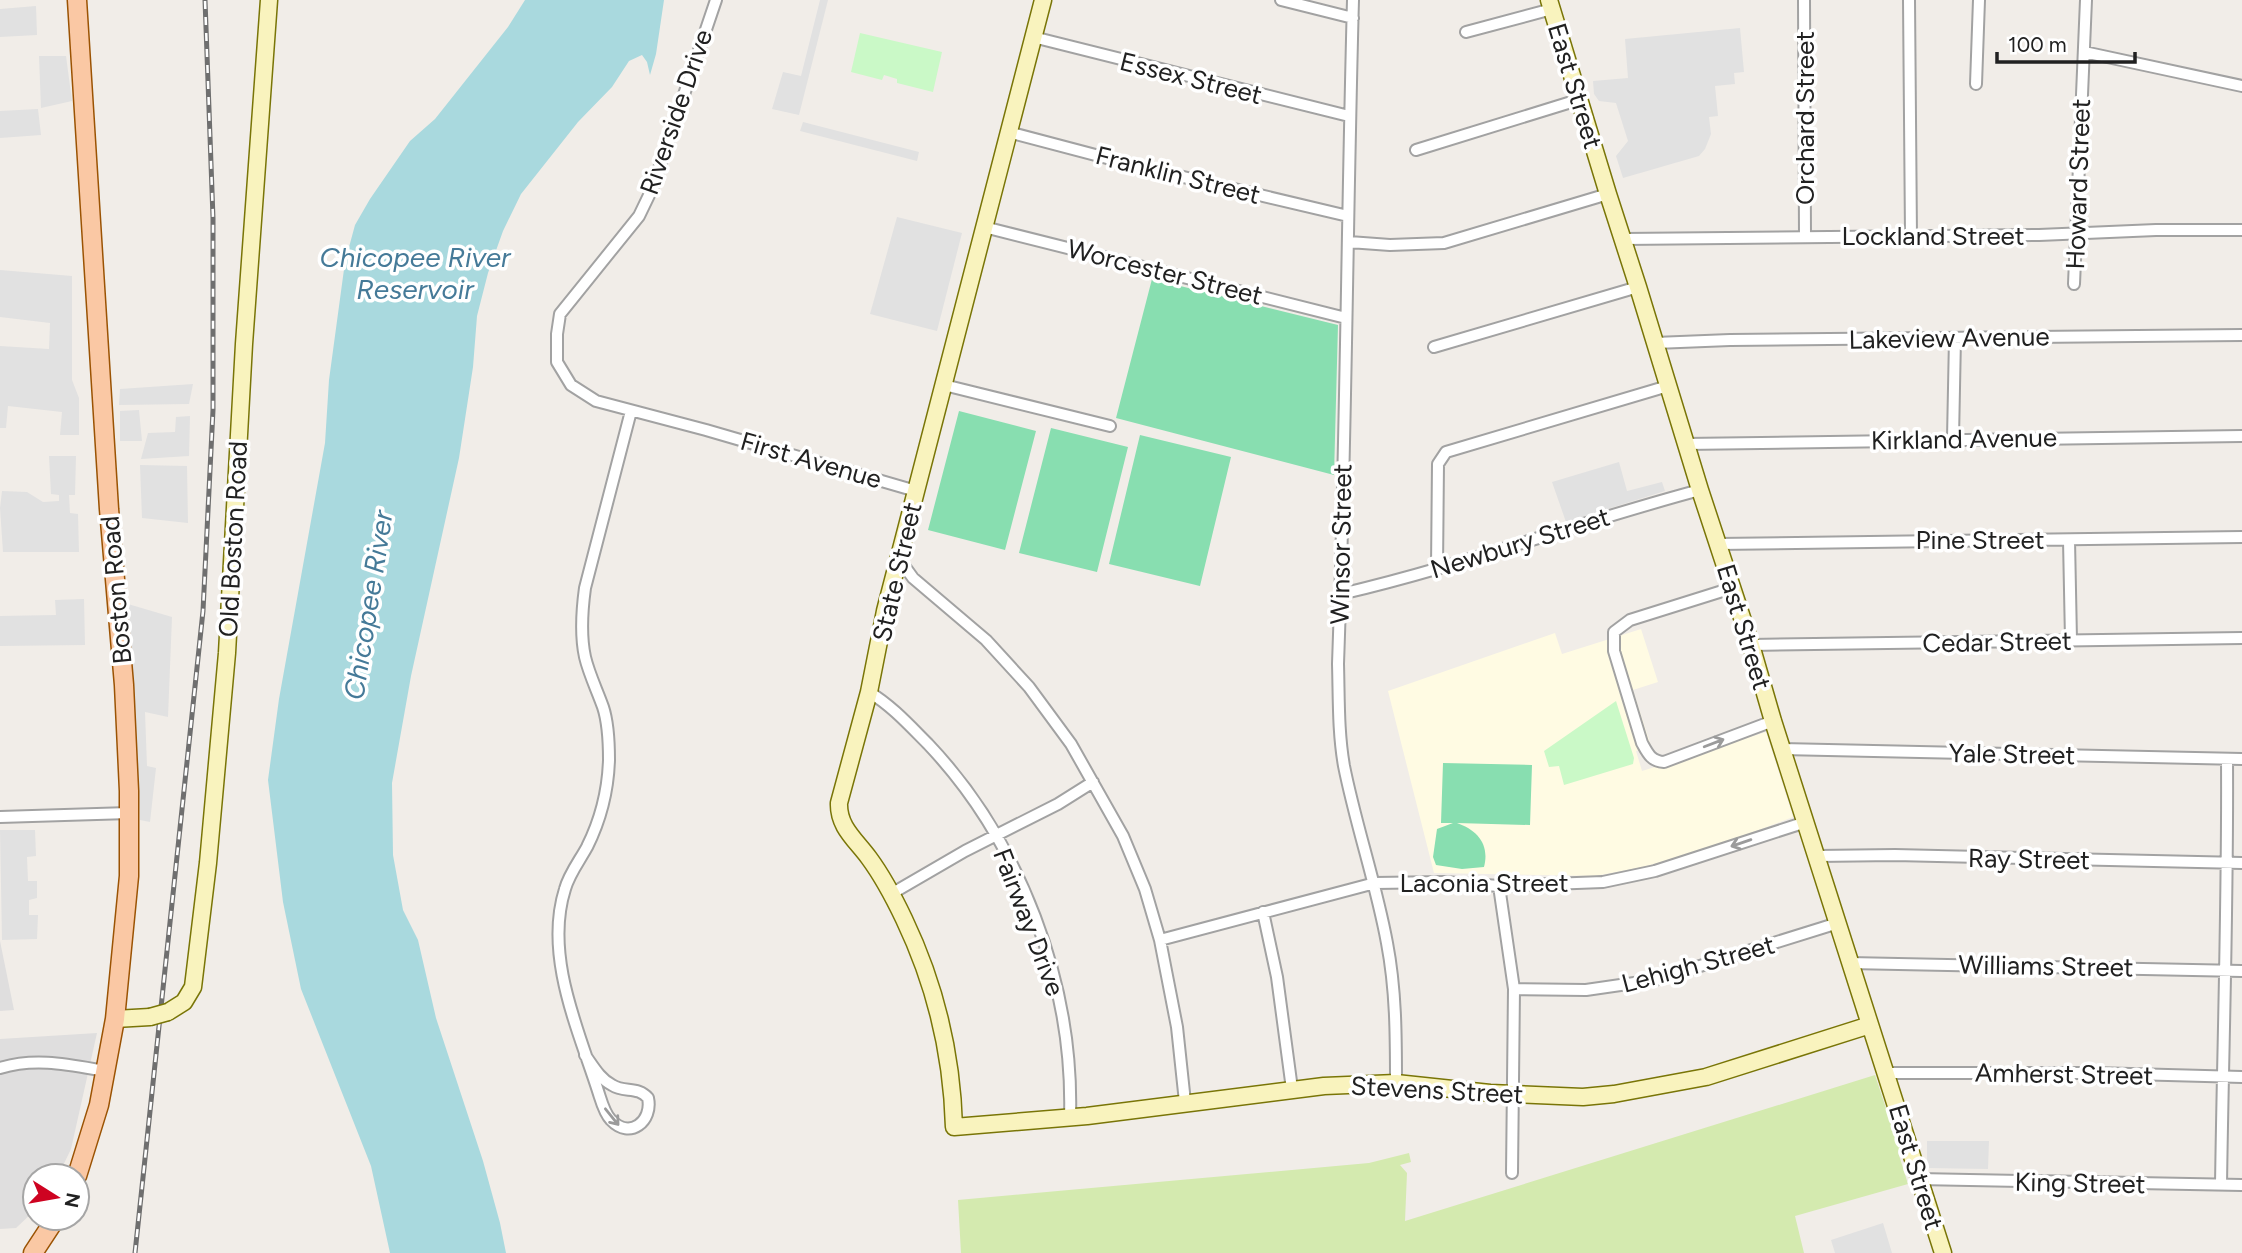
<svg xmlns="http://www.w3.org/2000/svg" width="2242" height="1253" font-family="Figtree,sans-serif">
	<rect width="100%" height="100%" fill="#f1ede8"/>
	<!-- residential -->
	<path fill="#dfdede" d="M0 941 14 1010 0 1011Z
		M97 1033 71 1149 58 1176H35V1210L16 1228 0 1229V1039Z"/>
	<!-- education -->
	<path fill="#fffbe3" d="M1641 629 1658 682 1633 690 1651 746 1636 751 1642 771 1766 732 1793 817 1705 850 1643 867 1595 876 1434 873 1388 691 1555 633 1562 654Z"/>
	<!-- grass -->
	<path fill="#d4eaaf" d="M1875 1075 1900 1151 1898 1152 1908 1184 1795 1216 1804 1253H961L958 1200 1369 1163 1409 1153 1411 1162 1400 1165 1407 1173 1405 1221Z"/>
	<!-- park -->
	<path fill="#caf9c7" d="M860 33 942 52 933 92 897 83V79L884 75 882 80 851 72Z
		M1616 701 1634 758 1633 764 1564 785 1559 766 1549 767 1544 751Z"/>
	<!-- pitch -->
	<path fill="#88deb0" d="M1152 279 1338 325 1334 475 1116 418Z
		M959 411 1036 431 1005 550 928 530Z
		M1051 428 1128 447 1097 572 1019 553Z
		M1140 435 1231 457 1200 586 1109 564Z
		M1443 763 1532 765 1530 825 1457 823C1477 830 1490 844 1484 867L1462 869 1436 865 1433 857 1437 829 1453 823H1441Z"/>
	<!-- parking -->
	<path fill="#e1e1e1" d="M820 0H828L799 115 772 109 783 72 801 76Z
		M36 6 37 35 0 37V9Z
		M1740 28 1744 72 1734 73 1735 84 1715 86 1718 116 1709 117 1711 134 1705 149 1699 156 1623 178 1616 156 1628 141 1616 103 1599 101 1594 94 1593 81 1628 78 1625 39Z
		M39 56H66L72 101 41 108Z
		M38 109 41 135 0 138V111Z
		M803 122 919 152 917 161 800 131Z
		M897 217 962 233 937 331 870 314Z
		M0 270 72 276V380L79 398V435H60L62 412 8 406 6 428H0V346L49 349 50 323 0 317Z
		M193 384 189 404 119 405 120 389Z
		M139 410 142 441H120V411Z
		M190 416 189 456 141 459 148 433 175 432 176 417Z
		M49 456H76L75 495H69L70 513 78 514 79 552H3L0 508 2 491 27 492 43 502 59 501V495L51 494Z
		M1619 462 1627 491 1662 482 1665 491 1566 522 1552 482Z
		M140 465 187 466 188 523 142 518Z
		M84 599 85 645 0 646V616L56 615 55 600Z
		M128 604 172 617 168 717 145 712 147 766 156 768 150 822 140 820Z
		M0 830H35L36 856 27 857 28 881H37V898L29 900V915H38L37 939 2 940Z
		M1927 1141H1989L1988 1169 1927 1168Z
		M1883 1223 1892 1253H1835L1831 1240Z"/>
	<!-- water -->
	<path fill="#a9d9de" d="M525 0H664L656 54 650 75 647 62 642 55 629 61 612 87 578 122 521 194 503 231 488 273 477 316 473 367 459 458 411 676 392 783 393 855 403 910 418 940 436 1018 483 1161 500 1223 506 1253H390L371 1166 301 989 283 902 268 780 279 699 325 443 329 380 345 262 355 225 370 199 410 141 435 119 508 27Z"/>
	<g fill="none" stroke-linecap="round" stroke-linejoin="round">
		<!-- street casing -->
		<g stroke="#a2a2a2" stroke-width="14">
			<path id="street" d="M716 0 652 189 639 216 560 314 557 334V362L571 385 596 401 706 430 916 491
				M1281 0 1353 18
				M1353 0C1347 221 1346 442 1338 664 1339 698 1338 732 1344 766 1356 826 1376 883 1387 943 1396 990 1396 1036 1396 1083
				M1804 0 1805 237
				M1909 0 1911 236
				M1466 32 1552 9
				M1033 37 1349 116
				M2084 52 2242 86
				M1976 84 1979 0
				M1008 132 1141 167 1348 216
				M1416 150 1581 99
				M984 227 1346 318
				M1623 239 2039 235 2156 230H2242
				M1349 242 1390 245 1444 243 1608 194
				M2074 284 2086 0
				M1655 343 1730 340 2242 335
				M1434 347 1638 287
				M944 385 1110 426
				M1953 438 1955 338
				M1685 444 2242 436
				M2069 540 2071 640
				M1718 544 2242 537
				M900 560 913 578 986 640 1029 687 1071 744 1123 836 1145 889 1160 940 1177 1027 1185 1102
				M1437 568 1438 464 1446 452 1668 386
				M1732 588 1630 620 1614 632V651L1642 743C1648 754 1651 761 1664 762L1773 721
				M1341 594C1462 566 1579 522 1700 490
				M1751 645 2242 638
				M869 692C892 706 909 725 928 744 1020 841 1074 984 1070 1117
				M1782 749 2242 759
				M0 817 129 813
				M1817 856 1895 855 2242 863
				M1499 886 1514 989 1512 1173
				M891 894 965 851 1058 804 1093 782
				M1263 912 1277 977 1292 1089
				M1160 940 1375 883 1445 882 1499 886 1603 882 1655 871 1806 822
				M1849 963 2242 971
				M1514 989 1586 990 1655 980 1838 923
				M585 1055C593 1066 600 1079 612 1085 624 1093 638 1086 648 1098 653 1121 630 1140 611 1120 604 1113 601 1100 598 1091 578 1029 544 955 565 889 569 874 580 860 587 847 601 819 608 791 609 760 609 744 608 722 603 707 597 690 589 674 585 657 580 634 582 610 585 588L631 411
				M0 1068C36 1057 70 1065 105 1071
				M1886 1073H2094L2242 1077
				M1918 1179 2242 1185
				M2221 1185C2223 1043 2228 901 2227 759"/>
		</g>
		<!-- secondary casing -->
		<g stroke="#797507" stroke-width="19">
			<path id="secondary" d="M1043 0 885 611 869 692 839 803C838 827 856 840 869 858 883 877 894 898 904 919 936 986 952 1054 954 1127L1087 1116 1324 1086 1396 1083 1490 1093 1583 1097 1614 1094 1706 1077 1870 1025
				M1549 0 1608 194 1638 287 1700 490 1751 645 1773 721 1943 1253
				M168 1012 184 1002 193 987 208 863 227 653 244 344 269 0
				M115 1019 150 1017"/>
		</g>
		<!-- primary casing -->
		<g stroke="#9b5303" stroke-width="21">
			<path id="primary" d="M77 1176 99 1105 115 1019 129 876V791L124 685 109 509 77 0
				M33 1253 56 1218"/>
		</g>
		<!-- street -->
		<use href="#street" stroke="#fff" stroke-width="10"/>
		<!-- secondary -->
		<use href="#secondary" stroke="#f9f3be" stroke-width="16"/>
		<!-- primary -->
		<use href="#primary" stroke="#fac8a4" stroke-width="18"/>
		<!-- rail casing -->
		<g stroke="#6f6f6f" stroke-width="5">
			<path id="rail" d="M135 1253 203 611 213 410V218L205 0"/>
		</g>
		<!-- rail -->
		<use href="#rail" stroke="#fff" stroke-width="2.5" stroke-dasharray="8" stroke-linecap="butt"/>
		<!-- secondary-bridge casing -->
		<g stroke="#797507" stroke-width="19" stroke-linecap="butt">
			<path id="secondary-bridge" d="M150 1017 168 1012"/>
		</g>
		<!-- secondary-bridge -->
		<use href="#secondary-bridge" stroke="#f9f3be" stroke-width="16"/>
	</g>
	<!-- one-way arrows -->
	<defs><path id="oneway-shaft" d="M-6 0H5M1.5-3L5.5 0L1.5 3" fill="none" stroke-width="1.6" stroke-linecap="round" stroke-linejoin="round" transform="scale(1.75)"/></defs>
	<g stroke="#9b9b9b">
		<use href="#oneway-shaft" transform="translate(1714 743) rotate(-21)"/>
		<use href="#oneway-shaft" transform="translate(1741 843) rotate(161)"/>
		<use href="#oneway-shaft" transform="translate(612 1117) rotate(51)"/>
	</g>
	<g text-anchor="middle" stroke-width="7" stroke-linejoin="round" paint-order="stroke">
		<!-- street labels -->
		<g font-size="26" fill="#212121" stroke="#fff">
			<text transform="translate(1191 78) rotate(14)" y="9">Essex Street</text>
			<text transform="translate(1575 86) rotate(73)" y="9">East Street</text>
			<text transform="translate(676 112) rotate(-71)" y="9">Riverside Drive</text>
			<text transform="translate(1805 118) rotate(-90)" y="9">Orchard Street</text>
			<text transform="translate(1178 175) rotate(14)" y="9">Franklin Street</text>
			<text transform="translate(2078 184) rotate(-88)" y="9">Howard Street</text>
			<text x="1933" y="245">Lockland Street</text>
			<text transform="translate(1165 272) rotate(14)" y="9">Worcester Street</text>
			<text transform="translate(1949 338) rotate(-1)" y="9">Lakeview Avenue</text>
			<text transform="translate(1964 439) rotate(-1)" y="9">Kirkland Avenue</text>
			<text transform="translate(811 460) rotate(16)" y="9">First Avenue</text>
			<text transform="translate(233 539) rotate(-87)" y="9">Old Boston Road</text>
			<text x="1980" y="549">Pine Street</text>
			<text transform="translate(1520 543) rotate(-17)" y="9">Newbury Street</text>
			<text transform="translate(1341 544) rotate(-89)" y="9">Winsor Street</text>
			<text transform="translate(897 572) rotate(-77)" y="9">State Street</text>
			<text transform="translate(116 590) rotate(-95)" y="9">Boston Road</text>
			<text transform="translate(1744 627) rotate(73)" y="9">East Street</text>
			<text transform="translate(1997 642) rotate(-1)" y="9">Cedar Street</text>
			<text transform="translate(2012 754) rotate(1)" y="9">Yale Street</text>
			<text transform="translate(2029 859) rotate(1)" y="9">Ray Street</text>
			<text x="1484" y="892">Laconia Street</text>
			<text transform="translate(1029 922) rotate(69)" y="9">Fairway Drive</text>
			<text transform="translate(1698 964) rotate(-15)" y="9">Lehigh Street</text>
			<text transform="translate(2046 966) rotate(1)" y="9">Williams Street</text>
			<text transform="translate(2064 1074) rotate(1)" y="9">Amherst Street</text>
			<text transform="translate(1437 1090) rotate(3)" y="9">Stevens Street</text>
			<text transform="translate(1916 1167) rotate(73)" y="9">East Street</text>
			<text transform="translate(2080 1183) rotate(1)" y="9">King Street</text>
		</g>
		<!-- water labels -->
		<g font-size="28" font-style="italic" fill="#457a98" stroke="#fff">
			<text x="415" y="267">Chicopee River<tspan x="415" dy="32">Reservoir</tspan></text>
			<text transform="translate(368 605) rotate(-81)" y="10">Chicopee River</text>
		</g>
	</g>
	<!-- north arrow -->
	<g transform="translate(56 1197) rotate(101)"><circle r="33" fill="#ffffff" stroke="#a6a6a6" stroke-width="2"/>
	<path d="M0-5L12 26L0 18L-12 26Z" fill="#ce0321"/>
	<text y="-10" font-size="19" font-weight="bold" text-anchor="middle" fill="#212121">N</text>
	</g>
	<!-- scale -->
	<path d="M1997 52v10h138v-10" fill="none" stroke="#212121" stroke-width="3.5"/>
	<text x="2008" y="52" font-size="21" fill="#212121" stroke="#ffffff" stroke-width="5" paint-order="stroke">100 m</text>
</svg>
